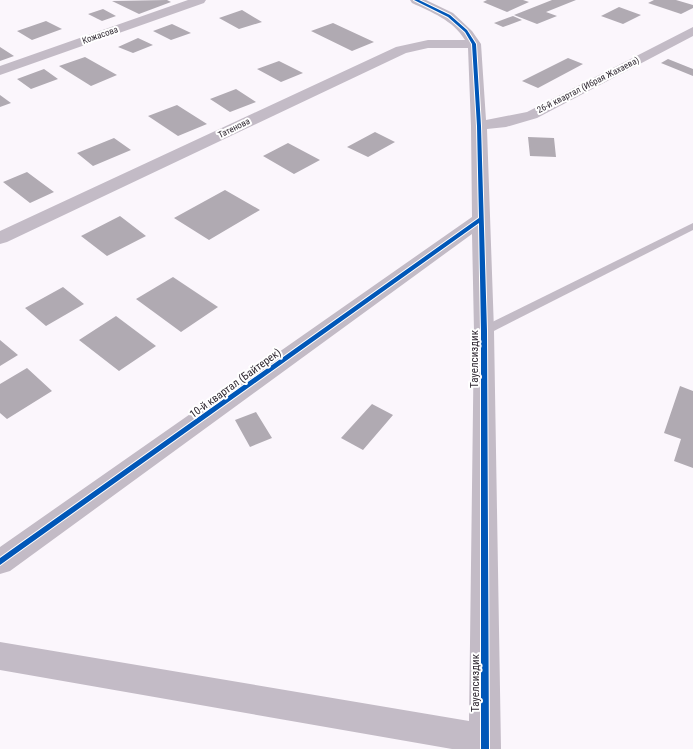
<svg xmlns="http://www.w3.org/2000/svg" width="693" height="749" font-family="'Roboto Condensed',sans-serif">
	<rect width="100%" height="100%" fill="#fbf6fc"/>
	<!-- building -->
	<path fill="#b0aab2" d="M167 0 171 2 139 14 112 1Z
		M487 0H523L529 2 507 12 483 2Z
		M552 0H576L546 12 557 16 537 24 514 15Z
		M654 0H676L693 5V8L681 14 648 3Z
		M619 7 641 15 623 24 601 16Z
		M103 9 116 16 102 21 88 14Z
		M242 10 262 22 239 29 219 18Z
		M513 16 522 20 503 27 494 23Z
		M46 21 62 29 32 40 17 31Z
		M333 23 374 42 352 51 311 31Z
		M172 24 191 33 171 40 153 31Z
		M138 38 153 45 133 53 118 47Z
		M0 47 14 56 0 61Z
		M85 57 117 75 91 86 59 66Z
		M568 58 583 64 538 88 522 81Z
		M668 59 693 69V76L661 63Z
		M279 61 303 73 281 82 257 69Z
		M44 69 58 79 31 89 17 79Z
		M236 89 256 102 230 112 210 99Z
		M0 95 11 103 0 107Z
		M177 105 207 124 178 136 148 116Z
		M375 132 395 142 368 157 347 147Z
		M528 137 554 138 556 157 530 156Z
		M114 138 131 150 93 166 77 153Z
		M288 143 320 160 294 174 263 156Z
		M27 172 54 192 30 203 3 182Z
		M225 190 260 210 209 240 174 218Z
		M120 216 146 236 107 256 81 236Z
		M173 277 218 307 181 332 136 299Z
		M63 287 84 304 46 326 25 308Z
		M116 316 156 346 119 371 79 340Z
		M0 340 18 355 0 366Z
		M27 368 52 391 7 419 0 413V384Z
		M680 386 693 391V468L674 461 681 439 664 433Z
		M372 404 393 415 363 450 341 438Z
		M256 412 272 438 250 447 235 420Z"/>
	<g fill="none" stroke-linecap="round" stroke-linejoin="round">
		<!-- lane -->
		<path fill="#c3bbc6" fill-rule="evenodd" d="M693 223V230L488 334 484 335 480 334 478 331 480 328Z"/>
		<!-- street -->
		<path fill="#c3bbc6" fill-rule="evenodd" d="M188 0H206L204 3 0 75V66Z
			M410 0H426L453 13 472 31 481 44 486 120 527 112 693 27V36L537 118 506 127 487 129 494 331 501 749H452L0 670V642L469 721 474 331 472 234 10 571 0 574V547L472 217 471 126 468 48H428L406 53 7 242 0 244V231L396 47 428 40H465C453 20 431 12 412 3Z"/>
		<!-- cycleway casing -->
		<g stroke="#fff" stroke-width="2">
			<path id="cycleway" d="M414 0H419L450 15 467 30 476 44 481 126 487 331 489 749H481V331L479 223 0 565V558L479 218 477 126 472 44 465 32 448 17Z"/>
		</g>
		<!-- cycleway -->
		<use href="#cycleway" fill="#0057b8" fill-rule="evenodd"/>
	</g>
	<g text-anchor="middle" stroke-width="4" stroke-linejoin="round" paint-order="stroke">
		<!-- far-street labels -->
		<g font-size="9" fill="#312a33" stroke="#fff">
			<text transform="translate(100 35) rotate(-19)" y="3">Кожасова</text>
			<text transform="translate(588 85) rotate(-27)" y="3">26-й квартал (Ибрая Жахаева)</text>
			<text transform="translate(234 128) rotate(-26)" y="3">Татенова</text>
		</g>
		<!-- street labels -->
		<g font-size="11" fill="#312a33" stroke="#fff">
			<text transform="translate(474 359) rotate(-90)" y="4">Тауелсиздик</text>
			<text transform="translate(235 383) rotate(-36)" y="4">10-й квартал (Байтерек)</text>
			<text transform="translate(475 683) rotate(-90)" y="4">Тауелсиздик</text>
		</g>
	</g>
</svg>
